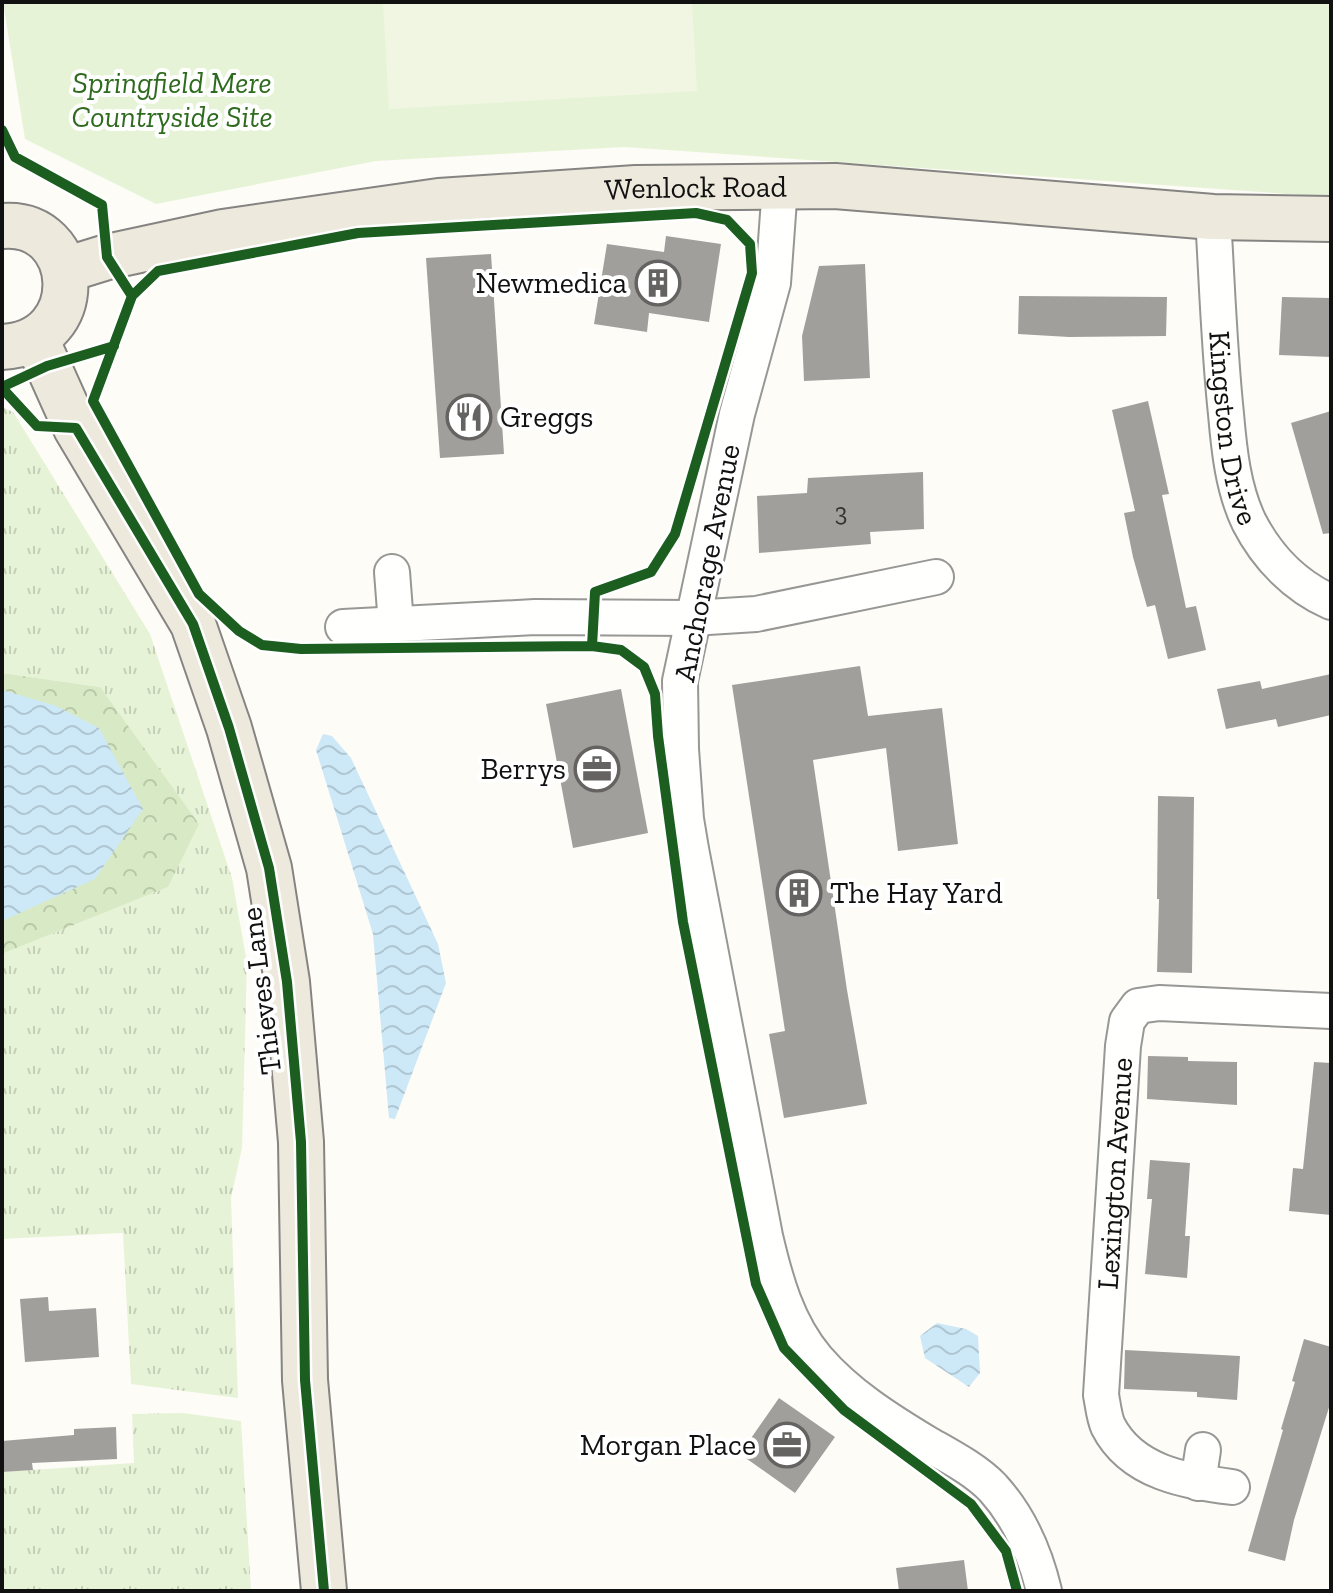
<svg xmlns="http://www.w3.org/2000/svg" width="1333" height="1593" font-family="'Zilla Slab',serif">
	<defs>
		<pattern id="grass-tufts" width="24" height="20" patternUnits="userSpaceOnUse" patternTransform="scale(2)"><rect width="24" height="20" fill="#e7f3d7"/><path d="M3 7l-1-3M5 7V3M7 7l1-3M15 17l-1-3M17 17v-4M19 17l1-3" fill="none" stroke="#c5cfb8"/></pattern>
		<pattern id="forest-crowns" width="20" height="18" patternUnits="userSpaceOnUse" patternTransform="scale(2)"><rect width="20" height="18" fill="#d8eac5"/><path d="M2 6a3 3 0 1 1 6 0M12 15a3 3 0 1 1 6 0" fill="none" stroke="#b8c8a8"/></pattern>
		<pattern id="water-waves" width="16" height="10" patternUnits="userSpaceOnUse" patternTransform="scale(2)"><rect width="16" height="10" fill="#cde8f7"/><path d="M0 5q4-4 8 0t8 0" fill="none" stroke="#afc6d3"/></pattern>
	</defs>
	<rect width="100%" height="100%" fill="#fdfcf7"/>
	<!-- grass -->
	<path fill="url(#grass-tufts)" d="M2 407 13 412 150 634 232 878 247 963 242 1148 231 1198 238 1398 131 1384 123 1233 2 1239V954L168 887 100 687 2 673Z
		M183 1413 241 1421 251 1591H2V1472L134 1463 132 1414Z"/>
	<!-- forest -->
	<path fill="url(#forest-crowns)" d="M2 673 100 687 199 824 168 887 2 954Z"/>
	<!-- park -->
	<path fill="#e7f3d7" d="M3 2H1331V197L625 147 376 161 156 204 25 139Z"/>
	<!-- pitch -->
	<path fill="#f0f6e1" d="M383 2H692L697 91 389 109Z"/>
	<!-- water -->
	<path fill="url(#water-waves)" d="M2 690 56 706 99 728 143 809 95 879 2 921Z
		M323 734 332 736 351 758 438 944 446 983 395 1119 389 1118 373 934 316 750Z
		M937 1323 966 1329 978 1336 980 1373 969 1387 925 1358 920 1336Z"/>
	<!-- building -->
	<path fill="#a19f9c" d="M666 236 721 244 709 322 649 313 647 332 594 324 607 244 664 252Z
		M491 254 504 454 440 458 426 258Z
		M865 264 870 378 804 381 802 336 819 266Z
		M1019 296 1167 297 1166 336 1069 337 1018 334Z
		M1282 297 1331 298V357L1279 355Z
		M1148 401 1169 494 1162 495 1186 608 1196 606 1206 650 1168 659 1155 605 1147 607 1133 557 1124 513 1135 511 1112 410Z
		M1331 411V533L1323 534 1291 423Z
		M923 472 924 529 870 532 871 544 759 553 757 496 807 493 808 478Z
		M860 666 868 716 942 708 958 844 898 851 886 748 813 760 847 990 867 1104 784 1118 769 1034 785 1031 732 685Z
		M1331 674V715L1278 727 1276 719 1226 729 1217 689 1260 681 1262 689Z
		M621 689 648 833 573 848 546 704Z
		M1158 796 1194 797 1192 973 1157 972 1159 899H1157Z
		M1148 1056 1188 1057V1061L1237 1062V1105L1147 1099Z
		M1314 1062 1331 1063V1215L1289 1211 1293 1168 1303 1169Z
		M1150 1160 1190 1163 1185 1236H1190L1187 1278 1145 1274 1152 1199H1147Z
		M48 1297 49 1311 96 1308 99 1357 25 1362 20 1299Z
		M1304 1339 1331 1347V1401L1294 1520 1285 1561 1248 1551 1283 1430 1281 1429 1295 1382 1292 1381Z
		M1125 1350 1240 1356 1237 1400 1197 1397V1392L1124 1389Z
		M779 1398 835 1437 795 1493 740 1454Z
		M116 1427 117 1459 32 1463 33 1470 2 1472V1441L74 1435V1429Z
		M964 1560 968 1591H899L896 1568Z"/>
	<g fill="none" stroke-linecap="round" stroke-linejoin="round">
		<!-- minor casing -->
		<g stroke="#979795" stroke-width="38">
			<g id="minor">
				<path d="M780 186 773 283 737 414 680 681 681 749 686 819 691 849 765 1236C775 1279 787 1324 817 1359 847 1394 888 1420 928 1444 949 1456 976 1470 993 1488 1020 1518 1035 1553 1044 1591"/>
				<path id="s1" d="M1213 217C1217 282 1219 348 1226 414 1229 449 1233 489 1249 522 1267 557 1295 586 1331 602"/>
				<path d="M392 572 396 624"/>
				<path d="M343 627 535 617 692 618 756 614 936 577"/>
				<path d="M1198 1483 1203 1450"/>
				<path id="s2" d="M1232 1487C1186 1481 1132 1473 1108 1426 1104 1417 1103 1405 1101 1395L1123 1046 1127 1021 1138 1006 1159 1003 1331 1011"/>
			</g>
		</g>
		<!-- major casing -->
		<g stroke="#858482" stroke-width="48">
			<g id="major">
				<path d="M2 226C82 219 91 343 2 347"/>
				<path id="s3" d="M65 270 107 257 223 232 439 201 636 188 835 186 1213 217 1331 219"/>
				<path d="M36 339 76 428 193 624 229 728 269 868 287 982 301 1142 305 1380 324 1591"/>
			</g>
		</g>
		<!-- minor -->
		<use href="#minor" stroke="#fffffe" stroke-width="34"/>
		<!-- major -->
		<use href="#major" stroke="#ede9dc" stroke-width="44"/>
		<!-- cycleway casing -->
		<g stroke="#fff" stroke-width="15">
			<path id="cycleway" d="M2 130 15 157 102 205 107 257 132 296 93 401 199 594 239 631 262 645 301 649 592 646 621 650 644 667 655 694 658 736 683 922 756 1284 784 1348 844 1410 971 1504 1006 1551 1017 1591
				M132 296 158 271 358 233 696 213 727 220 750 244 752 273 675 534 651 572 595 592 592 646
				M2 387 47 366 114 346
				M2 388 37 426 76 428 193 624 229 728 269 868 287 982 301 1142 305 1380 324 1591"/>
		</g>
		<!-- cycleway -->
		<use href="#cycleway" stroke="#1b5e20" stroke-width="10"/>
	</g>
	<!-- icons -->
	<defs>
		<g id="building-ring" transform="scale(2.3)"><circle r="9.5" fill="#fff" stroke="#646362" stroke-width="1.5"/><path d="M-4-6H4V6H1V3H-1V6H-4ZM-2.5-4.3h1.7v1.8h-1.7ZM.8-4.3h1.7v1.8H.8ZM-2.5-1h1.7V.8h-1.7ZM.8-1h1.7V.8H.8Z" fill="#646362"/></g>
		<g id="restaurant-ring" transform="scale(2.3)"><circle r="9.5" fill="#fff" stroke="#646362" stroke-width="1.5"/><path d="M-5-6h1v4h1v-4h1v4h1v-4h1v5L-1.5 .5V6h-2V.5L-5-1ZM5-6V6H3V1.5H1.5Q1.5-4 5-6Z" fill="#646362"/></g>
		<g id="office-ring" transform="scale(2.3)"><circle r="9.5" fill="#fff" stroke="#646362" stroke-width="1.5"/><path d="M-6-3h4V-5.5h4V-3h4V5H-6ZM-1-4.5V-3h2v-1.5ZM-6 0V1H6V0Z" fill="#646362"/></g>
	</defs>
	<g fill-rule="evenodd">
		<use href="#building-ring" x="658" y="283"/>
		<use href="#restaurant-ring" x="469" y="417"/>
		<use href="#office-ring" x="597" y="769"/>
		<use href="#building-ring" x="799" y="893"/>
		<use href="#office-ring" x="787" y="1445"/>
	</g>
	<g text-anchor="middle" stroke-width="8" stroke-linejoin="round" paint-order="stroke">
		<!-- number labels -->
		<g font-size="26" fill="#353434">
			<text x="841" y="521">3</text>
		</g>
		<!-- park labels -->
		<g font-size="30" font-style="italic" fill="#2f6b1f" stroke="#fff">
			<text x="172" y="93">Springfield Mere<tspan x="172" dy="34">Countryside Site</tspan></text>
		</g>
		<!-- street labels -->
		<g font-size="30" fill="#111" stroke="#fff">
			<text dy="10" stroke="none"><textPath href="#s3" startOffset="638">Wenlock Road</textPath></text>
			<text dy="10" stroke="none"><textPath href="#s1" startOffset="212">Kingston Drive</textPath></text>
			<text transform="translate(707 563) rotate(-79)" y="10">Anchorage Avenue</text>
			<text transform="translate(261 991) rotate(-97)" y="10">Thieves Lane</text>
			<text dy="10" stroke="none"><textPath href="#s2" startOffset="398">Lexington Avenue</textPath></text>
		</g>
		<!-- poi labels -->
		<g font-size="30" fill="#111" stroke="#fff" text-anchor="end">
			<text x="627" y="293">Newmedica</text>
			<text x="500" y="427" text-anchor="start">Greggs</text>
			<text x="566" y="779">Berrys</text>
			<text x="830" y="903" text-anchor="start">The Hay Yard</text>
			<text x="756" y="1455">Morgan Place</text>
		</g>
	</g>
	<!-- border -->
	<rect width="1333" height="1593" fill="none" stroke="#111111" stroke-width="8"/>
</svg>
